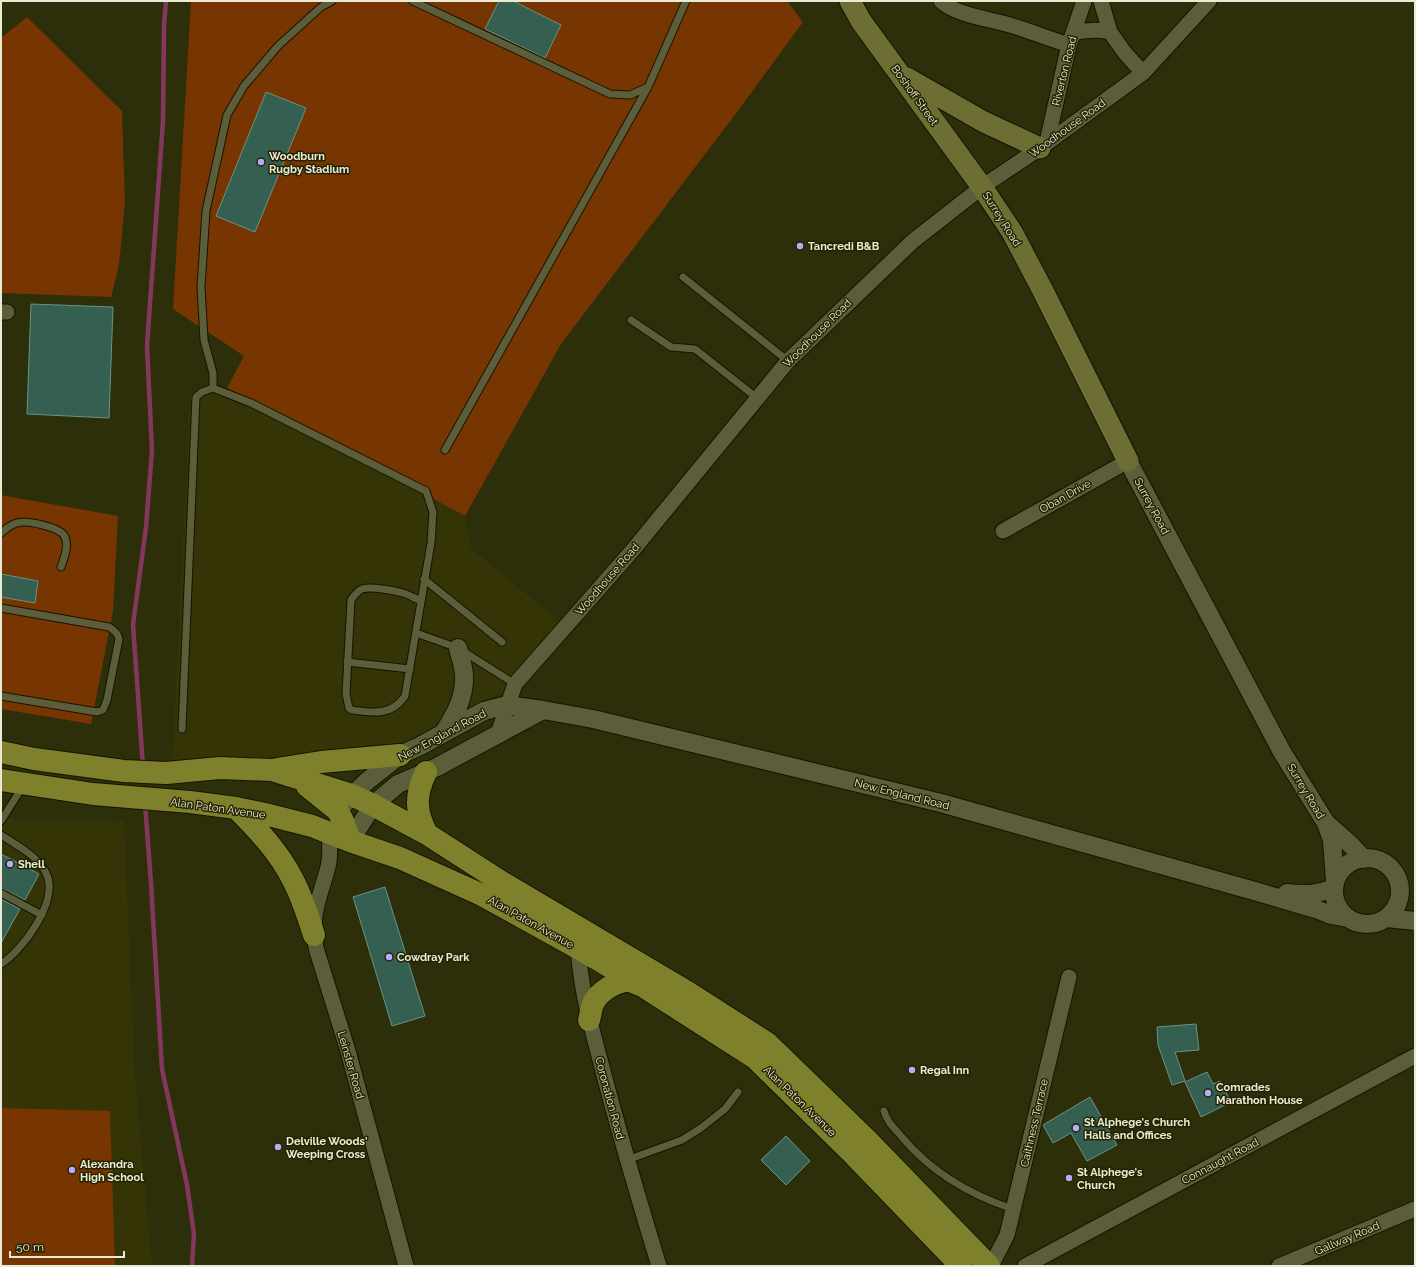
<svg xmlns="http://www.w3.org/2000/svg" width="1416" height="1267" font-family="Raleway,sans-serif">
	<rect width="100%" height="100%" fill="#2d2e0a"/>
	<!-- built -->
	<path fill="#343407" d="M222 389 465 516 471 548 561 623 507 691 440 724 361 766 172 764 190 394Z
		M1 817 22 820 124 821 135 1073 152 1266H1Z"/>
	<!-- green -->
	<path fill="#773501" d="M191 1H787L803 22 737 112 561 344 465 516 227 388 244 356 173 309Z
		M27 17 122 111 125 203 119 265 111 297 1 293V38Z
		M1 495 118 516 113 611 91 724 1 709Z
		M1 1108 110 1111 115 1266H1Z"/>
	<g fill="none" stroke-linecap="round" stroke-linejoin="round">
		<!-- stream -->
		<path stroke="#83375f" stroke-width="4.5" d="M143 766 133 625 146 527 152 450 147 346 163 121 164 26 166 1
			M145 804 151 883 162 1069 187 1185 194 1234 192 1266"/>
	</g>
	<!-- building -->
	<path fill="#355f50" stroke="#699484" d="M499 1H513L561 25 545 58 485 29Z
		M266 92 306 108 255 232 216 216Z
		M31 304 113 307 109 418 27 414Z
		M1 574 38 581 35 603 1 597Z
		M1 854 39 874 25 900 1 888Z
		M385 887 425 1016 392 1026 353 897Z
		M1 899 20 909 1 943Z
		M1196 1024 1199 1050 1175 1052 1185 1081 1172 1085 1158 1045 1157 1027Z
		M1207 1072 1213 1084 1220 1081 1231 1102 1201 1117 1185 1082Z
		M1090 1097 1117 1145 1087 1161 1071 1133 1053 1143 1043 1125Z
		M786 1136 810 1161 786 1185 761 1160Z"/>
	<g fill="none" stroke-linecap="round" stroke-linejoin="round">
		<!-- service casing -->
		<g stroke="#151500" stroke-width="9">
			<path id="service" d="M413 1 610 94 630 95 648 87
				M683 277 788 361
				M631 320 671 347 695 349 757 398
				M213 388V373L204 340 201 287 206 211 227 115 244 86 278 46 321 7 332 1
				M445 450 648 87 686 1
				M1 533C6 529 11 524 17 523 27 520 61 527 65 537 69 547 64 558 61 567
				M424 579 502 642
				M1 608 109 627C114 630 118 633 119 639L107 700 103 710 97 712 1 696
				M416 633 458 648 515 684
				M347 662 410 669
				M182 729 196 397 202 392 213 388 251 403 426 491 433 512 431 543 405 696C392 716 373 713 352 710L349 708 346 694 351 600C354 596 357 591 362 589 371 586 397 591 406 594 411 596 416 599 421 601
				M1 821 23 786
				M1 835C16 845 38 856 46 873 60 900 23 950 1 964
				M1 893 42 915
				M884 1111C887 1122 894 1128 901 1136 930 1171 970 1195 1013 1209
				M627 1160 682 1140 701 1128 725 1109 738 1092"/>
		</g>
		<!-- minor casing -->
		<g stroke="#151500" stroke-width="17">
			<path id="minor" d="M941 1C957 16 992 19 1013 26 1032 32 1050 39 1069 45
				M1101 1 1110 32 1125 53 1143 73
				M1073 33C1086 30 1097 29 1110 32
				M1047 142 1069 45 1084 1
				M1 312H7
				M1003 531 1128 461
				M498 734 515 684 632 551 788 361 913 241 982 187 1040 148 1143 73 1209 1
				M330 833C329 843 331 856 328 867 320 897 310 915 316 948L348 1051 406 1266
				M578 941C579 984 591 1026 602 1067 619 1134 639 1200 659 1266
				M991 1266 1007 1235 1069 977
				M1025 1266 1415 1056
				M1279 1266 1415 1209"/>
		</g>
		<!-- tertiary casing -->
		<g stroke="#151500" stroke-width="20">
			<path id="tertiary" d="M1128 461 1282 752 1326 823 1332 840 1335 881
				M444 732C455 715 465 697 464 676 464 667 460 657 458 648
				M344 804 366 782 400 755 420 746 484 711 507 705 543 710 593 719 941 803 1258 892 1316 909 1331 915 1348 918
				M1326 823 1351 845 1364 859
				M350 841 373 805 398 784 437 767 543 710
				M1334 891a33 33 0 1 1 66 0a33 33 0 1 1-66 0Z
				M1287 893C1308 895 1314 895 1334 888
				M1387 918 1415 921"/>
		</g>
		<!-- secondary casing -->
		<g stroke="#151500" stroke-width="23">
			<path id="secondary" d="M850 1 861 21 982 187 1012 232 1042 289 1128 461
				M907 78 984 122 1040 148"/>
		</g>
		<!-- primary casing -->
		<g stroke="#151500" stroke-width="24">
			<path id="primary" d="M1 752 34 759 124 771 166 773 220 768 272 770 352 795 373 805 427 834 500 881 689 993 767 1043 868 1141 989 1266
				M277 769 321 762 400 755
				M426 772C415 795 415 811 427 834
				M1 780 93 794 190 802 236 808 265 814 312 826 350 841 400 858 482 895 578 948 641 985 755 1058 854 1155 961 1266
				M307 786 338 811 343 821 350 841
				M236 808C258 830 279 852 293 880 302 897 308 916 314 935
				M589 1020C591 1014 591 1007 594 1002 600 991 616 981 628 981 632 981 637 984 640 985"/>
		</g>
		<!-- service -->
		<use href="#service" stroke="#5c5d3a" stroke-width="7"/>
		<!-- minor -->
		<use href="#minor" stroke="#5c5d3a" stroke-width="15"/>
		<!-- tertiary -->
		<use href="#tertiary" stroke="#5c5d3a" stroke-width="18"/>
		<!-- secondary -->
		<use href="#secondary" stroke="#6d6e33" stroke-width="21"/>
		<!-- primary -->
		<use href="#primary" stroke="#7f802c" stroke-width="22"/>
	</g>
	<!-- markers -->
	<g fill="#b6acf8" stroke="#242401" stroke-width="1.5">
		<circle cx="261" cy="162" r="4"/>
		<circle cx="800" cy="246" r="4"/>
		<circle cx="10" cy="864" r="4"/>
		<circle cx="389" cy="957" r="4"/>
		<circle cx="912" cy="1070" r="4"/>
		<circle cx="1208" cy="1093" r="4"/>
		<circle cx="1076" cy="1128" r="4"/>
		<circle cx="278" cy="1147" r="4"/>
		<circle cx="72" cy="1170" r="4"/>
		<circle cx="1069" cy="1178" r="4"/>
	</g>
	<g text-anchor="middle" stroke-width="3" stroke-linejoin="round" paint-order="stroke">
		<!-- street labels -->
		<g font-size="11" fill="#e9ebd7" stroke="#242401">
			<text transform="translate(1064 71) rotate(-76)" y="4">Riverton Road</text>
			<text transform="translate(915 95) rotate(54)" y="4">Boshoff Street</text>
			<text transform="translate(1067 128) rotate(-36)" y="4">Woodhouse Road</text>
			<text transform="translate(1002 219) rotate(58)" y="4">Surrey Road</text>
			<text transform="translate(817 333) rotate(-45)" y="4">Woodhouse Road</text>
			<text transform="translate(1065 496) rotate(-29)" y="4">Oban Drive</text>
			<text transform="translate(1152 506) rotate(62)" y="4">Surrey Road</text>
			<text transform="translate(607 579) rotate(-49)" y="4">Woodhouse Road</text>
			<text transform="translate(442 735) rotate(-28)" y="4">New England Road</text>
			<text transform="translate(1306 791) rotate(59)" y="4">Surrey Road</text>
			<text transform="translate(902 794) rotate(14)" y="4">New England Road</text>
			<text transform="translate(218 808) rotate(8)" y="4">Alan Paton Avenue</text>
			<text transform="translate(531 922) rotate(29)" y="4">Alan Paton Avenue</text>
			<text transform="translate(351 1065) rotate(74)" y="4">Leinster Road</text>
			<text transform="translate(610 1098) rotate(75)" y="4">Coronation Road</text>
			<text transform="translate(800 1101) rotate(44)" y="4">Alan Paton Avenue</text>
			<text transform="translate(1034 1123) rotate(-77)" y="4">Caithness Terrace</text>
			<text transform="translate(1220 1161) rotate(-28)" y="4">Connaught Road</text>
			<text transform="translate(1347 1238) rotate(-23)" y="4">Gallway Road</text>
		</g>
		<!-- poi labels -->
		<g font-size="11" font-weight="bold" fill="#e9ebd7" stroke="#242401" text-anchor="start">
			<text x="269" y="160">Woodburn<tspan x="269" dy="13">Rugby Stadium</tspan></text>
			<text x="808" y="250">Tancredi B&amp;B</text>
			<text x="18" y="868">Shell</text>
			<text x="397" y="961">Cowdray Park</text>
			<text x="920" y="1074">Regal Inn</text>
			<text x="1216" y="1091">Comrades<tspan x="1216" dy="13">Marathon House</tspan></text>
			<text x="1084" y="1126">St Alphege's Church<tspan x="1084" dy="13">Halls and Offices</tspan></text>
			<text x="286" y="1145">Delville Woods'<tspan x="286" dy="13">Weeping Cross</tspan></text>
			<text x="80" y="1168">Alexandra<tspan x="80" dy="13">High School</tspan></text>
			<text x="1077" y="1176">St Alphege's<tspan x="1077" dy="13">Church</tspan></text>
		</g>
	</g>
	<!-- border -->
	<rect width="1416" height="1267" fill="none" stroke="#e9ebd7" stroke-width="4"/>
	<!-- scale -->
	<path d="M10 1251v6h114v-6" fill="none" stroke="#e9ebd7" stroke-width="2"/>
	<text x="16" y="1251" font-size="12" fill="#e9ebd7" stroke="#242401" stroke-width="3" paint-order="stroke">50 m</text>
</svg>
